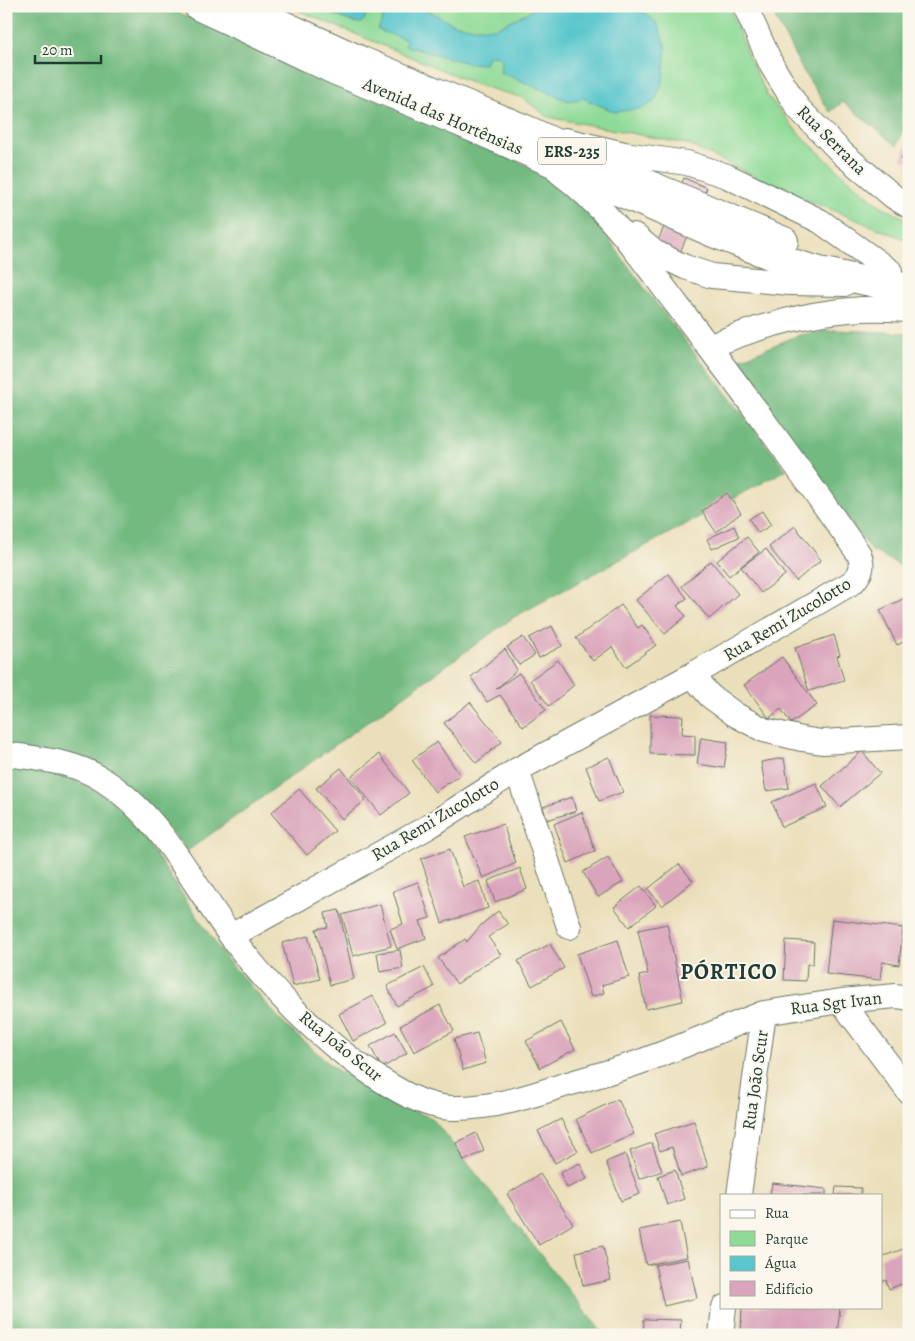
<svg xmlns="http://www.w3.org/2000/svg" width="915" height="1341" font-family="Alegreya,serif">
	<rect width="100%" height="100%" fill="#fbf7ec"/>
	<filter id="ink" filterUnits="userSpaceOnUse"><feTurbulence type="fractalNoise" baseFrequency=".02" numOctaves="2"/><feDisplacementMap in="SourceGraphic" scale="10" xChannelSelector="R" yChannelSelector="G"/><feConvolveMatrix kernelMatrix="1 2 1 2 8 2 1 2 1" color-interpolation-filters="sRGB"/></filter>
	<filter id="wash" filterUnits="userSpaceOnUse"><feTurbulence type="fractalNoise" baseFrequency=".0096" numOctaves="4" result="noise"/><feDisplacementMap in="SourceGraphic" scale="20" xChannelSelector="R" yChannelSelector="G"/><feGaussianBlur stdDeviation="1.12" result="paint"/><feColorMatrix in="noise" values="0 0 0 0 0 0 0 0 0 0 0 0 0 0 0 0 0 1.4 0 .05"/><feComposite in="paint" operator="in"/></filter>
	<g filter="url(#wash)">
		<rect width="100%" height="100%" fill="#ebdfbb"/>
		<!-- green -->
		<path fill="#8eda97" stroke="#568c66" d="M288 6H729L748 56 767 95 799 134 841 173 878 204 909 221V241L788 192 687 144 548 117 523 98 478 85Z"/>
		<!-- forest -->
		<path fill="#72ba80" stroke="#487c5a" d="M13 6H163L547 174 588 211 648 293 786 470 514 617 187 851 133 789 6 743V22Z
			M769 6H909V115L897 146 843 102 830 112 802 69Z
			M834 330 909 333V579L900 565 871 550 733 362 799 335Z
			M6 767 64 776 93 789 116 804 145 839 226 959 288 1028 337 1070 399 1106 432 1118 604 1335H6Z"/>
		<!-- water -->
		<path fill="#58c6cc" stroke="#3c8280" d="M322 6H369L364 20 361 23C348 22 333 15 322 6Z
			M388 6H419L453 24 474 28H496L540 6H637L657 23 666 47 663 81 654 102 642 108 615 112 583 98 569 101 500 72 502 59 496 55 488 56 485 64 468 63 405 46 407 40 378 30Z"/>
		<g id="blocks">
			<!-- building -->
			<path fill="#daa5bc" d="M909 140V162L901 159Z
				M684 178 707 188 679 255 656 246Z
				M727 493 741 513 716 532 702 511Z
				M762 511 771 525 758 533 749 519Z
				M734 526 739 537 712 549 707 539Z
				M795 526 821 560 796 581 769 547Z
				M747 537 759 552 729 576 717 561Z
				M766 549 785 575 761 593 741 567Z
				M711 561 738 594 709 619 682 586Z
				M668 574 687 598 677 606 686 616 665 634 636 600Z
				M909 596V639L897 645 880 610Z
				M621 605 638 628 642 625 656 645 626 667 612 647 593 661 576 638Z
				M552 626 562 646 539 658 529 638Z
				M834 635 840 655 837 656 844 680 809 691 795 648Z
				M523 637 535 655 519 665 507 647Z
				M505 649 517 670 496 689 519 673 546 710 523 727 500 695 487 702 471 677Z
				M782 657 817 705 791 723 781 709 769 718 744 685Z
				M558 660 574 685 549 706 530 680Z
				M470 702 502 742 476 763 444 723Z
				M650 715 683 716 682 734 695 735V755L650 754Z
				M701 738 728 742 724 768 697 764Z
				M437 742 460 775 435 792 412 760Z
				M862 751 880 773 840 807 822 786Z
				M379 754 409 793 381 815 351 777Z
				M609 757 623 792 599 801 586 767Z
				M784 758 789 788 766 791 761 762Z
				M341 768 366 800 342 819 316 788Z
				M816 783 827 807 782 827 772 802Z
				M299 789 335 831 307 855 271 813Z
				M572 797 576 811 547 820 543 807Z
				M582 812 595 851 568 863 554 824Z
				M503 824 516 863 483 878 465 837Z
				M450 849 463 887 479 881 488 908 442 923 421 859Z
				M608 857 623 882 598 897 583 872Z
				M679 864 693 881 662 906 648 889Z
				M520 868 527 889 495 902 488 881Z
				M418 882 430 918 420 921 426 938 397 949 390 929 403 924 393 891Z
				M641 886 656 906 629 927 614 907Z
				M380 904 391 946 353 956 342 915Z
				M339 910 354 979 330 985 316 929 328 927 325 913Z
				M498 911 508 924 488 937 501 955 483 965 457 984 438 958 465 939 467 942 481 925Z
				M832 919 903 928 899 965 882 962 880 980 826 974Z
				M667 924 683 1001 646 1009 639 976 648 974 638 930Z
				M308 936 320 979 293 986 282 943Z
				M618 940 629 977 602 985 604 993 591 997 577 954Z
				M786 940 814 942 813 964H807L806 981 784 980Z
				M550 944 564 968 532 986 518 961Z
				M400 950 403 968 380 972 377 953Z
				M907 956H909V973H906Z
				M424 967 434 987 397 1006 387 986Z
				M373 996 387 1023 353 1041 339 1014Z
				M440 1005 454 1031 414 1052 400 1026Z
				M561 1022 575 1049 540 1068 526 1041Z
				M395 1032 407 1053 382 1068 370 1046Z
				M477 1033 486 1063 463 1070 454 1039Z
				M618 1099 634 1134 592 1153 576 1119Z
				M561 1119 578 1151 555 1163 538 1131Z
				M694 1121 708 1167 681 1176 672 1147 660 1151 654 1134Z
				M476 1133 484 1151 464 1161 456 1143Z
				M652 1143 662 1171 639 1179 630 1151Z
				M625 1154 640 1194 621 1201 606 1162Z
				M580 1163 587 1179 567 1188 560 1173Z
				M675 1170 684 1199 667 1205 658 1176Z
				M540 1174 573 1224 539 1245 507 1194Z
				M772 1183 826 1189V1195H770Z
				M836 1187 861 1188V1195H835Z
				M680 1222 687 1257 646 1265 639 1230Z
				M603 1246 611 1280 583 1286 576 1252Z
				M909 1247V1281L889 1289 886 1280 881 1282V1257Z
				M688 1259 697 1298 664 1306 655 1265Z
				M742 1307H840L837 1335H741Z
				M644 1319 681 1320 680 1335H643Z"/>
		</g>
	</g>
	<g filter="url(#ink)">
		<use href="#blocks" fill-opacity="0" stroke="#667663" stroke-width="1"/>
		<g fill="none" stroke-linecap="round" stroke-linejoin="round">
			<!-- minor casing -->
			<g stroke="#667663" stroke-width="26">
				<path id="minor" d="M745 6 772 66 798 108 843 154 894 197 909 206
					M565 140 624 154 687 163 727 176 820 221 890 271
					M634 235 654 252 685 267 712 276 790 283 844 284
					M709 347C758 326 809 312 862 309 878 308 893 309 909 310
					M692 675 710 696 736 715 764 730 802 739 822 742 909 737
					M6 754C40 759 74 761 103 780 161 816 192 883 231 936 267 986 320 1040 372 1074 395 1089 423 1107 452 1108 491 1109 527 1097 564 1085 586 1079 609 1072 631 1065 676 1050 719 1030 764 1013L739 1195
					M517 770 569 927
					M231 936 428 827 517 770 692 675 853 582C861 573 864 567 859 554 800 470 740 387 677 305 641 258 608 208 559 172
					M841 1001 909 1092
					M764 1013 841 1001 896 996 909 998
					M721 1335 724 1307"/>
			</g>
			<!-- major casing -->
			<g stroke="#667663" stroke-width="30">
				<path id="major" d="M198 6 336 71 464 124 713 233 782 260 819 271 885 285 909 287
					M242 6 362 61 530 131 602 165 784 241"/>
			</g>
			<!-- minor -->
			<use href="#minor" stroke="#fff" stroke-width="24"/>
			<!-- major -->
			<use href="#major" stroke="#fff" stroke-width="28"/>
		</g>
	</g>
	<g text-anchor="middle" stroke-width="4" stroke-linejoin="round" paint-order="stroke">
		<!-- shield labels -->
		<rect fill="#fbf7ec" stroke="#61756b" stroke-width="1" x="538" y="137.5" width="68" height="27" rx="4"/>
		<g font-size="16" font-weight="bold" fill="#1f3d34">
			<text x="572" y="157">ERS-235</text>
		</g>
		<!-- street labels -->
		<g font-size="18" fill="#1f3d34" stroke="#fbf7ec">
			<text transform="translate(443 116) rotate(23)" y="6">Avenida das Hortênsias</text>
			<text transform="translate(832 140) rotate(45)" y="6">Rua Serrana</text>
			<text transform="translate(787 619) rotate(-31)" y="6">Rua Remi Zucolotto</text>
			<text transform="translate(435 819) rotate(-31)" y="6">Rua Remi Zucolotto</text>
			<text transform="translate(836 1003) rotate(-7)" y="6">Rua Sgt Ivan</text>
			<text transform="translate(341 1046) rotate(39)" y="6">Rua João Scur</text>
			<text transform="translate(755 1080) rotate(-82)" y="6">Rua João Scur</text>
		</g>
		<!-- district labels -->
		<g font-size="22" font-weight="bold" letter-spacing="1" fill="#1f3d34" stroke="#fbf7ec">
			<text x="729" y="979">PÓRTICO</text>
		</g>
	</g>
	<!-- margin -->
	<rect width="915" height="1341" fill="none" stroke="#fbf7ec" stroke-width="25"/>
	<!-- legend -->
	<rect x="720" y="1194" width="162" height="115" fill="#fbf7ec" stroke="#a3ada2"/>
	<rect x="730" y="1210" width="25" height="8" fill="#ffffff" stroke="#a3ada2"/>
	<text x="765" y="1218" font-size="15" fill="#1f3d34">Rua</text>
	<rect x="730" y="1231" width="25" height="15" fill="#8eda97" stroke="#a3ada2"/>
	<text x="765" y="1244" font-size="15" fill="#1f3d34">Parque</text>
	<rect x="730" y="1256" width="25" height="15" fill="#58c6cc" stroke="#a3ada2"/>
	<text x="765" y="1268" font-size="15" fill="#1f3d34">Água</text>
	<rect x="730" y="1281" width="25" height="15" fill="#daa5bc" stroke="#a3ada2"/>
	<text x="765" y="1294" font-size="15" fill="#1f3d34">Edifício</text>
	<!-- scale -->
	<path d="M35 55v8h66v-8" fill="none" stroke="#1f3d34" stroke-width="2.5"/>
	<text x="42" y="55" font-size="15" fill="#1f3d34" stroke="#fbf7ec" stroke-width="4" paint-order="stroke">20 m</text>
</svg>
